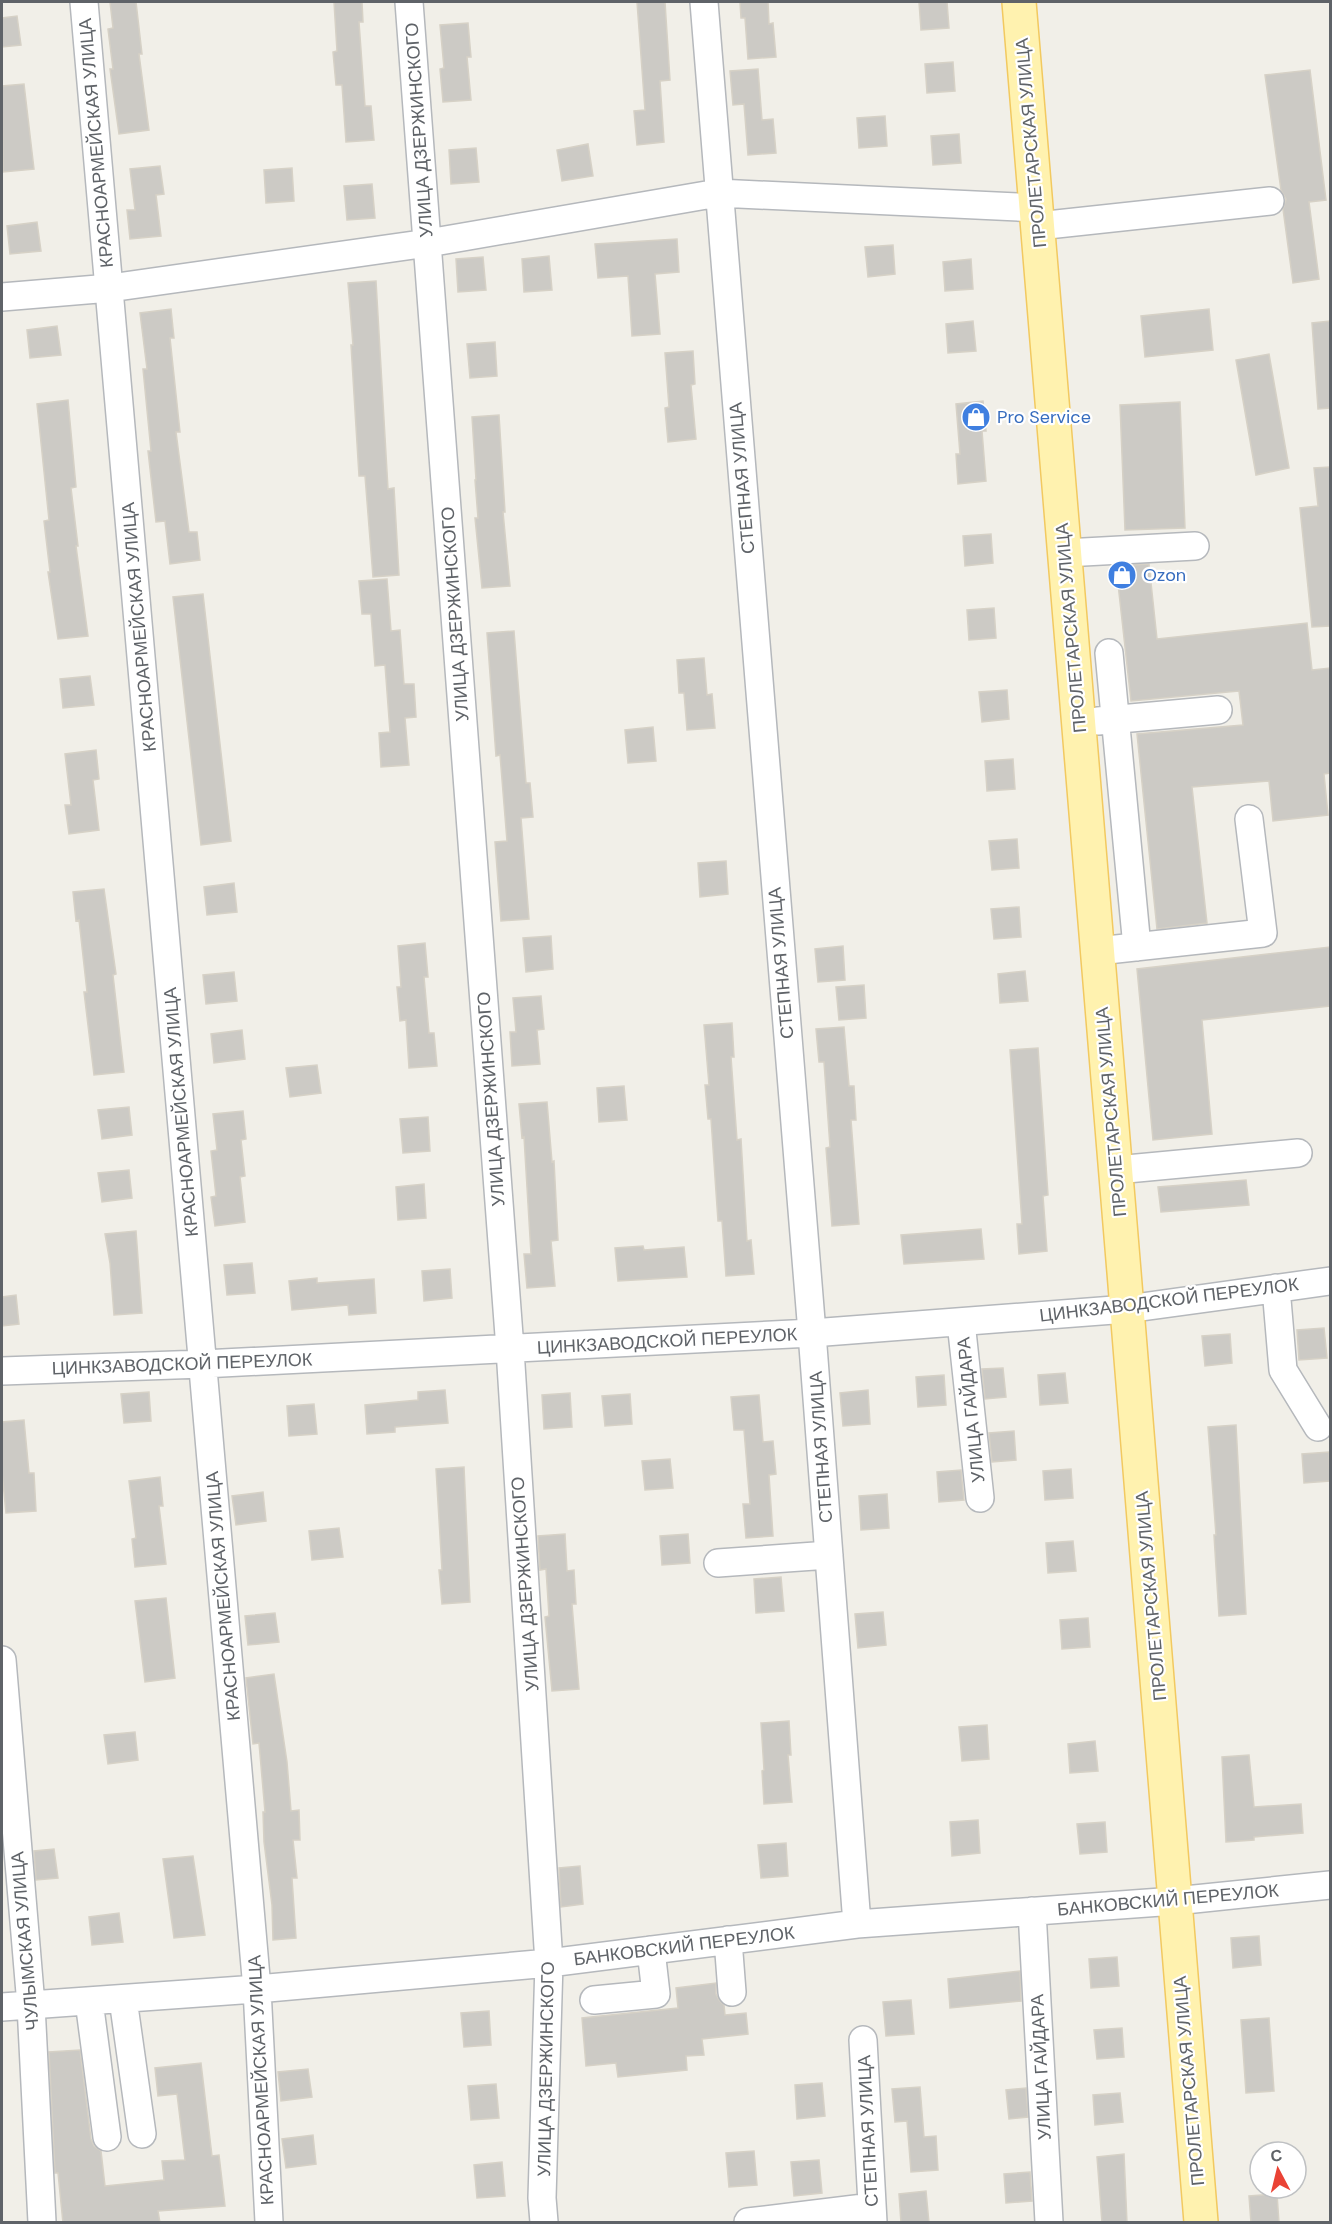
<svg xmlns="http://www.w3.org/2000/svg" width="1332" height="2224" font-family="'DM Sans',sans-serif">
	<rect width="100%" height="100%" fill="#f1efe8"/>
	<!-- building -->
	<path fill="#cccac5" stroke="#d6d1c6" stroke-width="1.5" d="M110 2H136L142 54H139L149 130 119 134 110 69H113L108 29 113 28Z
		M334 2H362L363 22H359L365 106H371L374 140 346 142 342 85H336L333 52 337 51Z
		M637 2H665L670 80 660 81 664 142 637 145 634 111 645 110Z
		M740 2H768L769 24 773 23 776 57 748 59 745 18H741Z
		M919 2H947L949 28 921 30Z
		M17 16 21 45 2 47V18Z
		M468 23 471 57H467L471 100 443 102 440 69 444 68 440 25Z
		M953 62 955 91 927 93 925 64Z
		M758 69 762 120 773 119 776 153 748 155 744 104 733 105 730 71Z
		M1310 70 1326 200 1309 202 1319 279 1293 283 1283 209 1286 199 1281 190 1265 75Z
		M24 84 34 169 3 172 2 86Z
		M885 116 887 146 859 148 857 118Z
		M959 134 961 163 933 165 931 136Z
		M588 144 593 176 562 181 557 150Z
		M476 148 479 182 451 184 449 150Z
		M160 166 164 194 156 195 161 236 130 239 127 210H135L130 169Z
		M292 168 294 201 266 203 264 170Z
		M372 184 375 218 347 220 344 186Z
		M37 222 41 251 10 254 7 226Z
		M677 239 679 272 655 274 660 334 632 336 628 276 598 278 595 244Z
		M893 245 895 274 868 277 865 247Z
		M549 256 552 290 524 292 522 259Z
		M483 257 486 290 458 292 456 259Z
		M971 259 973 289 945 291 943 262Z
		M376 281 388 489 394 488 399 575 373 577 365 476H359L351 345H353L348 283Z
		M171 309 174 338H170L180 432H176L189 532H197L200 560 170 564 165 521 156 522 148 451H151L143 369H147L140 313Z
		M1209 309 1213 350 1145 357 1141 316Z
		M973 321 976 351 948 353 946 324Z
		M1330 321V408L1318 409 1312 323Z
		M57 326 61 355 30 358 27 330Z
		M495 342 497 376 470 378 467 344Z
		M693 351 695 384 691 385 696 439 668 442 665 408 669 407 665 353Z
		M1269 354 1289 468 1256 475 1236 360Z
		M68 400 76 487 71 488 78 546H76L88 636 58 639 48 572H50L44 521 49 520 37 404Z
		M983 401 986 431H982L986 481 958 484 956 454H960L956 404Z
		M1180 402 1185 528 1125 530 1120 405Z
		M499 415 505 512H503L510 586 482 588 475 518H478L475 480H476L472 417Z
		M1330 467V626L1312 627 1300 508 1318 506 1314 468Z
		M991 534 993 563 965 566 963 536Z
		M1149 564 1157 639 1307 623 1312 670 1330 668V773L1324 774 1328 815 1273 821 1269 781 1192 787 1207 923 1157 929 1137 734 1243 725 1239 691 1131 701 1116 566Z
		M387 579 391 631 400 630 404 684H414L416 717 405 718 409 765 381 767 379 733 390 732 385 665 375 666 371 614H362L359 581Z
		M203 594 231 841 201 845 173 597Z
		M994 608 996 638 969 640 967 610Z
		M514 631 526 783H530L533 817 521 818 529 919 501 921 495 842 507 841 500 755 496 756 487 633Z
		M704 658 707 695 712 694 715 728 687 730 684 693H679L677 660Z
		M90 676 94 705 63 708 60 679Z
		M1007 690 1009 719 982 722 979 692Z
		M653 727 656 761 628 763 625 730Z
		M96 750 99 779 93 780 99 830 69 834 65 805H71L65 754Z
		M1013 759 1015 789 987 791 985 761Z
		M1017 839 1019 868 992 870 989 841Z
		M726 861 728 894 700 897 698 863Z
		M234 883 237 912 207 915 204 887Z
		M104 889 116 974 113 975 124 1072 94 1075 84 992H87L79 920 76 921 73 892Z
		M1019 907 1021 937 994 939 991 909Z
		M551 936 553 969 526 972 523 938Z
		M425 943 428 977H424L429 1033H434L437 1066 409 1068 406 1020 400 1021 397 987H401L398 946Z
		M843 946 845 980 818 982 815 949Z
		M1330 947V1006L1202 1020 1212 1134 1153 1140 1137 969Z
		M1025 971 1028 1001 1000 1003 998 974Z
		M234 972 237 1001 206 1004 203 975Z
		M864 985 866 1018 839 1020 836 987Z
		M541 996 544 1029 537 1030 540 1064 512 1066 510 1032H516L513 998Z
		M732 1023 734 1057H731L737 1140 741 1139 747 1241 751 1240 754 1274 726 1276 722 1221H718L711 1119H708L705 1085H709L704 1025Z
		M844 1027 849 1086H854L856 1120H851L859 1224 832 1226 826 1148 830 1147 824 1062H819L816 1029Z
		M242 1030 245 1059 214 1063 211 1034Z
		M1038 1048 1048 1195 1043 1196 1047 1251 1019 1254 1017 1224H1022L1010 1050Z
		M317 1065 321 1093 290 1097 286 1068Z
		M624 1086 627 1120 599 1122 597 1088Z
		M547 1102 552 1162 554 1161 558 1240 551 1241 555 1286 527 1288 524 1254H531L524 1137 522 1138 519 1104Z
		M129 1107 132 1135 102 1139 98 1110Z
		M243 1111 246 1139 241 1140 245 1176 240 1177 245 1222 215 1226 211 1197 216 1196 211 1151 217 1150 213 1114Z
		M428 1117 430 1151 403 1153 400 1119Z
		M129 1170 132 1198 102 1202 98 1173Z
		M1246 1180 1249 1205 1161 1212 1158 1187Z
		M424 1184 426 1218 398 1220 396 1187Z
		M981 1229 984 1259 904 1264 901 1235Z
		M136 1231 142 1313 114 1315 110 1263 105 1234Z
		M643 1246 644 1250 684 1247 687 1277 618 1281 615 1248Z
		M252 1263 255 1293 227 1295 224 1265Z
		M450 1269 452 1298 424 1301 422 1271Z
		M317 1278V1283L374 1279 376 1313 349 1315 348 1305 292 1310 289 1281Z
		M16 1295 19 1324 2 1326V1297Z
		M1324 1328 1327 1358 1299 1360 1297 1330Z
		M1230 1334 1232 1363 1205 1366 1202 1336Z
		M1003 1368 1006 1397 985 1399 982 1369Z
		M1065 1373 1068 1403 1040 1405 1038 1375Z
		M944 1375 946 1405 918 1407 916 1377Z
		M445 1390 448 1423 395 1427V1432L367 1434 365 1405 418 1400V1392Z
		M868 1390 870 1424 843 1426 840 1393Z
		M149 1392 151 1421 124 1423 121 1394Z
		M570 1393 572 1427 544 1429 542 1395Z
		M630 1394 632 1424 605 1426 602 1396Z
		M759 1395 763 1442 773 1441 776 1474 769 1475 773 1536 746 1538 743 1504H750L744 1430H734L731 1397Z
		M314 1404 317 1434 289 1436 287 1406Z
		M24 1420 29 1473H34L36 1511 6 1513 2 1472V1422Z
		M1236 1425 1246 1614 1219 1616 1214 1535H1216L1208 1427Z
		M1014 1431 1016 1460 992 1462 989 1433Z
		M1329 1452 1330 1481 1304 1483 1302 1454Z
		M670 1459 673 1488 645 1490 642 1461Z
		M464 1467 470 1602 442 1604 439 1570H442L436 1469Z
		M1071 1469 1073 1498 1045 1500 1043 1471Z
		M961 1470 964 1500 939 1502 937 1472Z
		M160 1477 163 1506H159L166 1564 135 1567 132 1539 136 1538 129 1481Z
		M263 1492 266 1521 236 1525 232 1496Z
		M887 1494 889 1528 861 1530 859 1496Z
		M339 1528 343 1557 312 1560 309 1531Z
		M565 1534 567 1571 574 1570 576 1604H572L579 1689 552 1691 545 1617 549 1616 546 1569 540 1570 538 1536Z
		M688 1534 690 1563 662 1565 660 1536Z
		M1073 1541 1076 1571 1048 1573 1046 1543Z
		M781 1577 784 1611 756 1613 754 1579Z
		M166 1598 175 1678 145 1682 135 1601Z
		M883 1612 886 1645 858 1648 855 1614Z
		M275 1613 279 1642 248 1645 245 1616Z
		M1088 1618 1090 1647 1062 1649 1060 1620Z
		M274 1674 287 1762 291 1811 299 1810 300 1840H293L297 1878H292L296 1938 273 1940 272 1905 264 1842 263 1812H265L259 1743 253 1744 246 1678Z
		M789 1721 791 1755H788L792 1802 764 1804 762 1771 764 1770 761 1723Z
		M987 1725 989 1759 962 1761 959 1727Z
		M135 1732 138 1760 108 1764 104 1735Z
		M1095 1741 1098 1771 1070 1773 1068 1744Z
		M1249 1755 1254 1807 1301 1804 1303 1833 1254 1837V1840L1226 1842 1222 1757Z
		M978 1820 980 1853 952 1856 950 1822Z
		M1105 1822 1107 1852 1080 1854 1077 1824Z
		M786 1843 788 1876 761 1878 758 1845Z
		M54 1849 58 1878 36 1880 34 1851Z
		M193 1856 205 1935 174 1938 163 1859Z
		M580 1866 583 1904 561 1907 559 1868Z
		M119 1913 123 1942 92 1945 89 1917Z
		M1259 1936 1261 1965 1233 1968 1231 1938Z
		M1117 1957 1119 1986 1091 1988 1089 1959Z
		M1020 1971 1021 2001 950 2008 948 1979Z
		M716 1983V1994L719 2000 724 2005 725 2015 746 2013 748 2034 702 2039 704 2055 686 2056 687 2070 618 2077 616 2063 586 2066 582 2018 678 2008 676 1988Z
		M911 2000 914 2034 886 2036 883 2002Z
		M489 2011 491 2045 464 2047 461 2013Z
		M1269 2018 1274 2091 1246 2093 1241 2020Z
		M1122 2028 1124 2057 1097 2059 1094 2030Z
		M80 2050 91 2139 94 2146 101 2151 105 2186 164 2180 162 2161 185 2160 177 2094 158 2096 155 2068 201 2063 212 2156 219 2155 225 2206 158 2211 160 2223H63L58 2173H55L49 2052Z
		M308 2069 312 2097 281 2101 278 2072Z
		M822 2083 825 2116 797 2119 795 2085Z
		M496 2084 499 2118 471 2120 468 2086Z
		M920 2087 924 2137 936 2136 938 2170 911 2172 907 2121 895 2122 892 2089Z
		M1026 2088 1028 2117 1009 2119 1006 2090Z
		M1120 2093 1123 2122 1095 2125 1093 2095Z
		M313 2135 316 2164 286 2168 282 2139Z
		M754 2151 757 2185 729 2187 726 2153Z
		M1124 2154 1127 2223H1102L1097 2157Z
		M819 2160 822 2193 794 2196 791 2162Z
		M502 2162 505 2196 477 2198 474 2165Z
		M1030 2172 1032 2201 1006 2203 1004 2174Z
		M926 2191 929 2223H901L899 2194Z
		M1277 2194 1279 2223H1251L1249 2196Z"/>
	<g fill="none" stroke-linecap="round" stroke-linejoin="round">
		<!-- minor casing -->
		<g stroke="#b5b8bc" stroke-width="30">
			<path id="minor" d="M84 2 257 1989 269 2222
				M409 2 510 1349 549 1963 542 2198 544 2222
				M704 2 812 1333 857 1924
				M1038 226 1270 201
				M2 297 110 288 428 243 718 193 1037 208
				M1065 553 1195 546
				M1109 653 1137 947
				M1098 721 1218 710
				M1098 951 1263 933 1249 819
				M1116 1170 1298 1153
				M1276 1288 1283 1370 1318 1427
				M961 1322 980 1498
				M2 1371 203 1364 812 1333 1127 1309 1330 1281
				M718 1563 829 1555
				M2 1660 31 2005 42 2222
				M1032 1911 1049 2222
				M728 1940 732 1992
				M123 1999 142 2134
				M594 2000 656 1994 651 1950
				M89 2001 107 2137
				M2 2007 257 1989 549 1963 857 1924 1175 1901 1330 1885
				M863 2040 873 2222
				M748 2222 872 2207"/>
		</g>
		<!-- major casing -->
		<g stroke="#f2c960" stroke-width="36">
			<path id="major" d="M1019 2 1124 1272 1201 2222"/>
		</g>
		<!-- minor -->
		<use href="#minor" stroke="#fff" stroke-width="27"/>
		<!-- major -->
		<use href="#major" stroke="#fff2af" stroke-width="33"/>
	</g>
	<!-- icons -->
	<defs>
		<g id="shop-disc" transform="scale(1.5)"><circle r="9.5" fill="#3f7fe0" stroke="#fff"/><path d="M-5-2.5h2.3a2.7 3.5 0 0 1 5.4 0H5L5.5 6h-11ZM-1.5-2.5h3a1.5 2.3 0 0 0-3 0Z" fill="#fff"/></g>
	</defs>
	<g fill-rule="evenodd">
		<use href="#shop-disc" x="976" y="417"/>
		<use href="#shop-disc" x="1122" y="575"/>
	</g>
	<g text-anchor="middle" stroke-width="4.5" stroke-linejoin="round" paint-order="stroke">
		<!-- street labels -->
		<g font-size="18" fill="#5f6368" stroke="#fff">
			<text transform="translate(419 130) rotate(-94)" y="6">УЛИЦА ДЗЕРЖИНСКОГО</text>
			<text transform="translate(96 143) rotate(-95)" y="6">КРАСНОАРМЕЙСКАЯ УЛИЦА</text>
			<text transform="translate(1031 143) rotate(-95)" y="6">ПРОЛЕТАРСКАЯ УЛИЦА</text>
			<text transform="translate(742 478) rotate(-95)" y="6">СТЕПНАЯ УЛИЦА</text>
			<text transform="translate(455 614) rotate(-94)" y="6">УЛИЦА ДЗЕРЖИНСКОГО</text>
			<text transform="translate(139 627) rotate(-95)" y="6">КРАСНОАРМЕЙСКАЯ УЛИЦА</text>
			<text transform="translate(1071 628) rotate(-95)" y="6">ПРОЛЕТАРСКАЯ УЛИЦА</text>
			<text transform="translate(781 963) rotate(-95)" y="6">СТЕПНАЯ УЛИЦА</text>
			<text transform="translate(491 1099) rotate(-94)" y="6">УЛИЦА ДЗЕРЖИНСКОГО</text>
			<text transform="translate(181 1112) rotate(-95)" y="6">КРАСНОАРМЕЙСКАЯ УЛИЦА</text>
			<text transform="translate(1111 1112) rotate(-95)" y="6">ПРОЛЕТАРСКАЯ УЛИЦА</text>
			<text transform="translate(1169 1300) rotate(-7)" y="6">ЦИНКЗАВОДСКОЙ ПЕРЕУЛОК</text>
			<text transform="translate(667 1341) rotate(-3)" y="6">ЦИНКЗАВОДСКОЙ ПЕРЕУЛОК</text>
			<text transform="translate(182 1364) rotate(-2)" y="6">ЦИНКЗАВОДСКОЙ ПЕРЕУЛОК</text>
			<text transform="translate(971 1410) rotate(-96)" y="6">УЛИЦА ГАЙДАРА</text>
			<text transform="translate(821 1447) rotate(-94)" y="6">СТЕПНАЯ УЛИЦА</text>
			<text transform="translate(525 1584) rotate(-94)" y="6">УЛИЦА ДЗЕРЖИНСКОГО</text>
			<text transform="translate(223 1596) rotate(-95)" y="6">КРАСНОАРМЕЙСКАЯ УЛИЦА</text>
			<text transform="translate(1151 1596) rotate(-95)" y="6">ПРОЛЕТАРСКАЯ УЛИЦА</text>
			<text transform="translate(1168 1900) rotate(-5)" y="6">БАНКОВСКИЙ ПЕРЕУЛОК</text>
			<text transform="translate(25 1941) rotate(-95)" y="6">ЧУЛЫМСКАЯ УЛИЦА</text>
			<text transform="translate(684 1946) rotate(-7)" y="6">БАНКОВСКИЙ ПЕРЕУЛОК</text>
			<text transform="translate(1041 2067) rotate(-93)" y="6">УЛИЦА ГАЙДАРА</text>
			<text transform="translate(546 2069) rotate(-89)" y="6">УЛИЦА ДЗЕРЖИНСКОГО</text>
			<text transform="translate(261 2080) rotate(-93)" y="6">КРАСНОАРМЕЙСКАЯ УЛИЦА</text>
			<text transform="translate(1189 2081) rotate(-95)" y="6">ПРОЛЕТАРСКАЯ УЛИЦА</text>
			<text transform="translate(868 2131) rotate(-93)" y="6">СТЕПНАЯ УЛИЦА</text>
		</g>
		<!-- shop labels -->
		<g font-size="18" fill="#366cbe" stroke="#fff" text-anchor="start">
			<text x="997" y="423">Pro Service</text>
			<text x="1143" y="581">Ozon</text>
		</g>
	</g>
	<!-- border -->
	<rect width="1332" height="2224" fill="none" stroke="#5f6368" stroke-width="6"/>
	<!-- north arrow -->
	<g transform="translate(1278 2170) rotate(353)"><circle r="28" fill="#ffffff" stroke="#bfc1c3" stroke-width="1.5"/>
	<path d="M0-4.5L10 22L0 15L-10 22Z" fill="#ea4335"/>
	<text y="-9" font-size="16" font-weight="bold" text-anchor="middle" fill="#5f6368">С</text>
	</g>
</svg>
